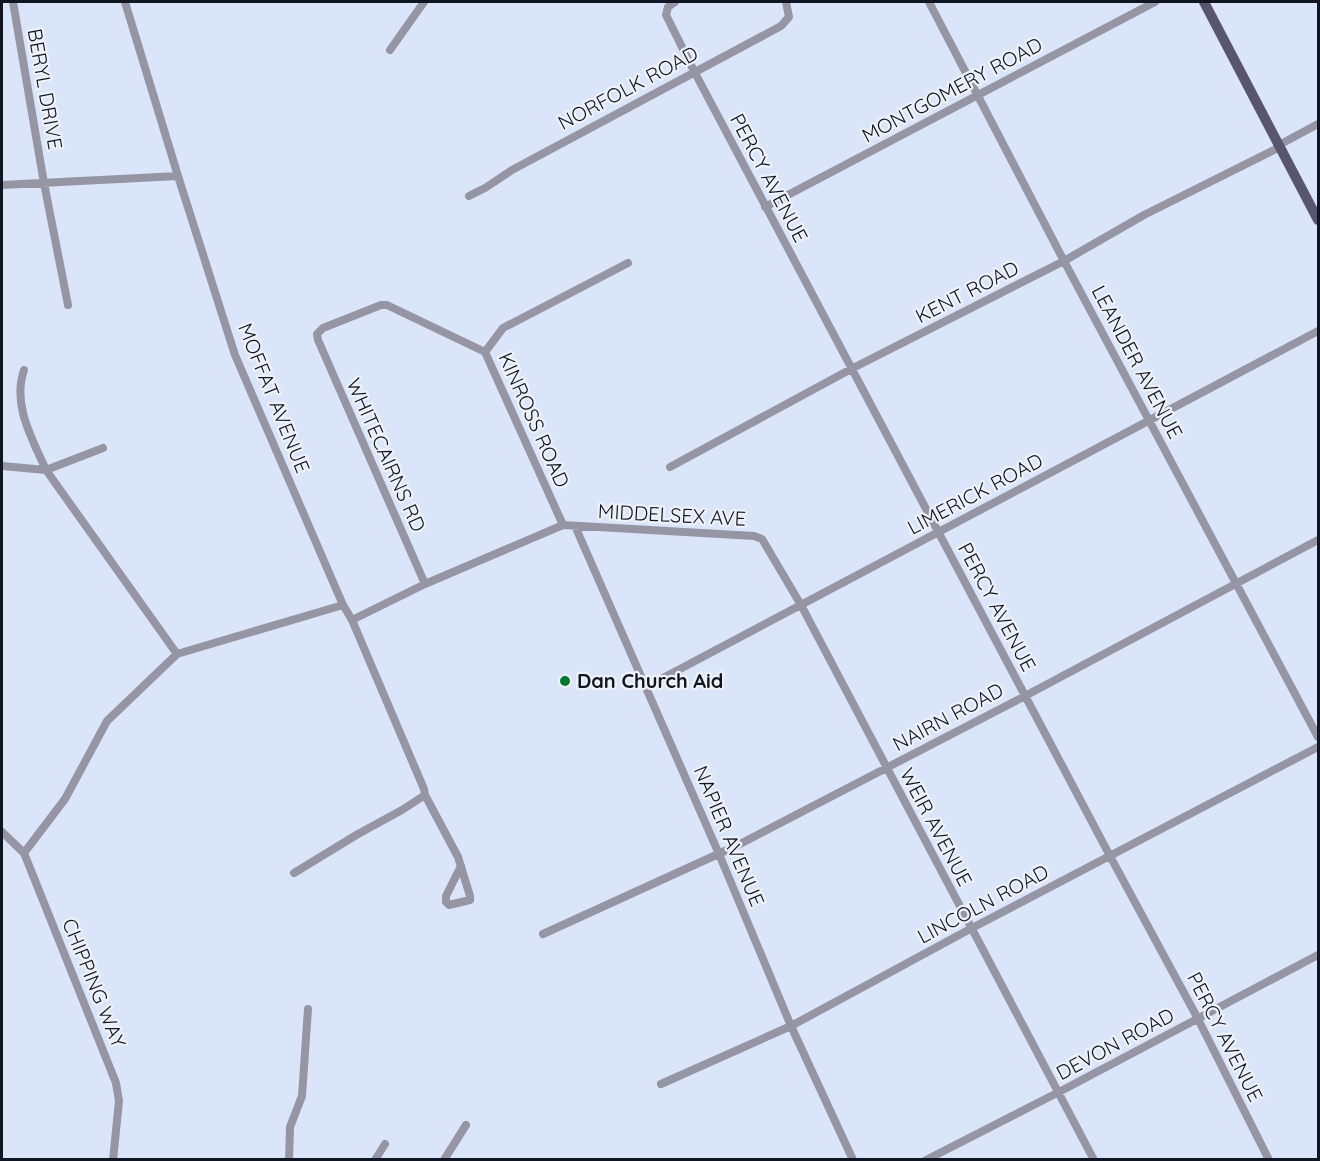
<svg xmlns="http://www.w3.org/2000/svg" width="1320" height="1161" font-family="Quicksand,sans-serif">
	<rect width="100%" height="100%" fill="#dbe5f9"/>
	<g fill="none" stroke-linecap="round" stroke-linejoin="round">
		<!-- minor -->
		<path stroke="#9695a4" stroke-width="8" d="M13 2 44 183 68 305
			M125 2 178 176 235 355 343 605 352 620 424 789 425 795 458 857 470 896V900L449 905 446 902V896L461 866
			M675 2 668 7 666 15 694 71 1110 856 1198 1019 1269 1160
			M929 2 1064 261 1318 737
			M390 50 424 2
			M1279 145 1318 124
			M2 185 178 176
			M469 196 485 188 512 170 781 26 789 17 786 2
			M765 207 1155 2
			M24 370C12 405 32 438 46 470L103 448
			M2 466 46 470 177 654
			M670 467 853 368 1064 261 1144 215 1280 147
			M563 525 485 352 503 328 628 263
			M575 526 719 854 791 1026 853 1160
			M425 584 318 340 317 334 323 328 381 305H387L485 352
			M352 620 425 584 563 525 754 536 762 539 801 605 1094 1160
			M646 687 1318 331
			M2 832 24 853 116 1083 119 1101 113 1160
			M24 853 65 799 107 721 177 654 343 605
			M294 873 358 834 402 810 425 795
			M543 934 738 845 1025 696 1318 540
			M661 1084 791 1026 972 928 1318 747
			M289 1160 290 1127 302 1096 308 1009
			M375 1160 385 1144
			M444 1160 466 1125
			M926 1160 1059 1092 1318 955"/>
		<!-- major -->
		<path stroke="#57556f" stroke-width="10" d="M1204 2 1318 220"/>
	</g>
	<!-- markers -->
	<circle fill="#00782d" stroke="#eef2f8" stroke-width="2" cx="565" cy="681" r="6"/>
	<g text-anchor="middle" stroke-width="4.5" stroke-linejoin="round" paint-order="stroke">
		<!-- street labels -->
		<g font-size="20" fill="#101621" stroke="#eef2f8">
			<text transform="translate(628 88) rotate(-28)" y="7">NORFOLK ROAD</text>
			<text transform="translate(45 89) rotate(80)" y="7">BERYL DRIVE</text>
			<text transform="translate(952 90) rotate(-28)" y="7">MONTGOMERY ROAD</text>
			<text transform="translate(769 178) rotate(62)" y="7">PERCY AVENUE</text>
			<text transform="translate(967 292) rotate(-27)" y="7">KENT ROAD</text>
			<text transform="translate(1137 362) rotate(62)" y="7">LEANDER AVENUE</text>
			<text transform="translate(274 398) rotate(68)" y="7">MOFFAT AVENUE</text>
			<text transform="translate(534 420) rotate(66)" y="7">KINROSS ROAD</text>
			<text transform="translate(386 455) rotate(66)" y="7">WHITECAIRNS RD</text>
			<text transform="translate(975 494) rotate(-28)" y="7">LIMERICK ROAD</text>
			<text transform="translate(672 515) rotate(3)" y="7">MIDDELSEX AVE</text>
			<text transform="translate(997 607) rotate(62)" y="7">PERCY AVENUE</text>
			<text transform="translate(948 717) rotate(-28)" y="7">NAIRN ROAD</text>
			<text transform="translate(936 827) rotate(62)" y="7">WEIR AVENUE</text>
			<text transform="translate(729 836) rotate(67)" y="7">NAPIER AVENUE</text>
			<text transform="translate(983 904) rotate(-28)" y="7">LINCOLN ROAD</text>
			<text transform="translate(94 983) rotate(68)" y="7">CHIPPING WAY</text>
			<text transform="translate(1225 1037) rotate(63)" y="7">PERCY AVENUE</text>
			<text transform="translate(1115 1044) rotate(-28)" y="7">DEVON ROAD</text>
		</g>
		<!-- poi labels -->
		<g font-size="20" font-weight="bold" fill="#101621" stroke="#eef2f8" text-anchor="start">
			<text x="577" y="688">Dan Church Aid</text>
		</g>
	</g>
	<!-- border -->
	<rect width="1320" height="1161" fill="none" stroke="#101621" stroke-width="6"/>
</svg>
